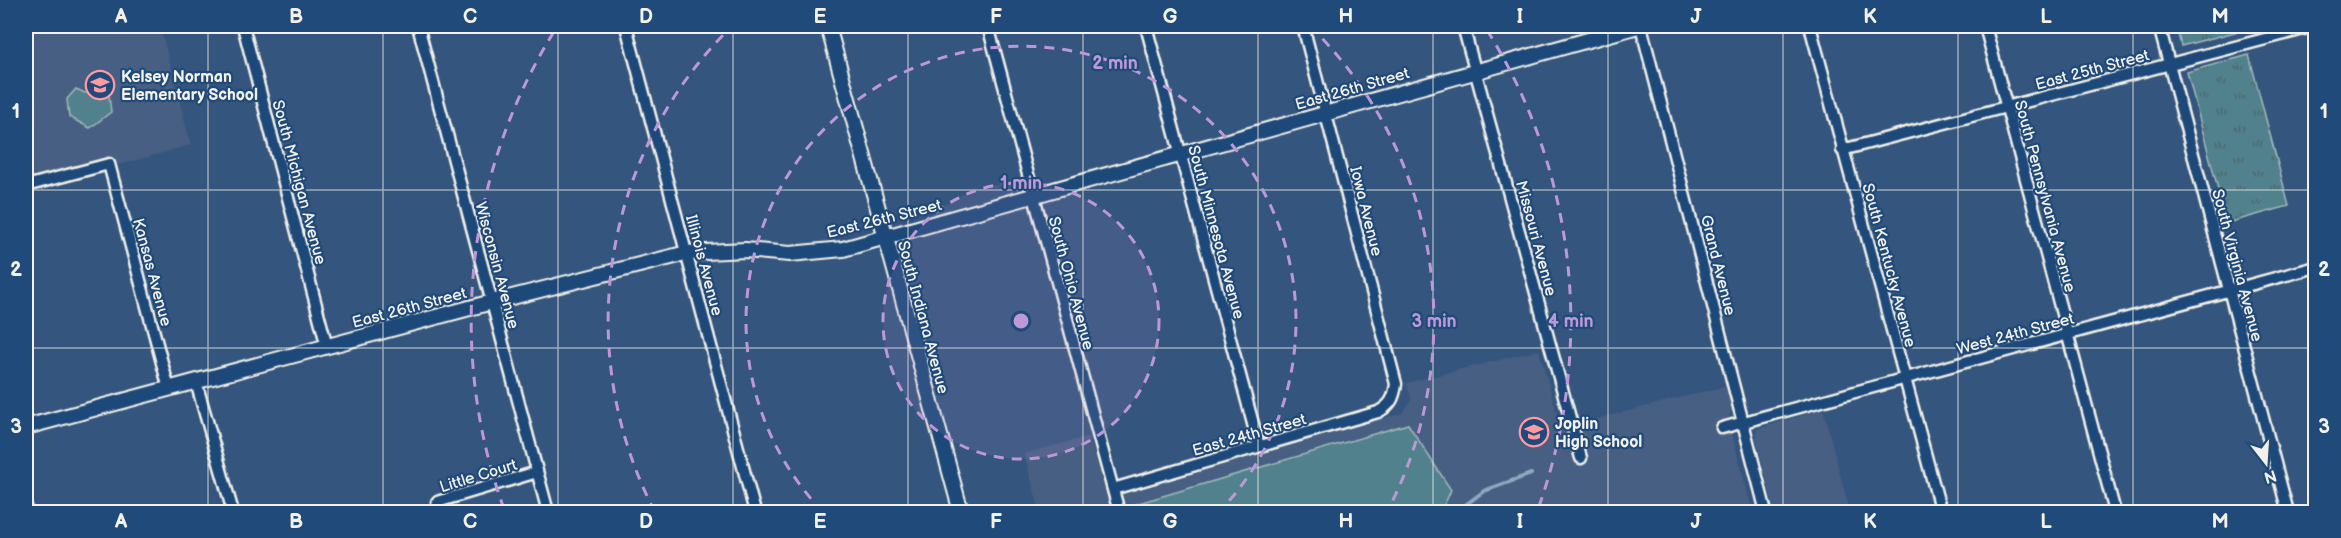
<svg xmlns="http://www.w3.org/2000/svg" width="2341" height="538" font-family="'Balsamiq Sans',sans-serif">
	<defs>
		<pattern id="grass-tufts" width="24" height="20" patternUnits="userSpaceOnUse" patternTransform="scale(1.5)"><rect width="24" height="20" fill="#51818c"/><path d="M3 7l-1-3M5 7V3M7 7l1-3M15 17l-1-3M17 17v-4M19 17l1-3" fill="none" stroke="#4d676c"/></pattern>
	</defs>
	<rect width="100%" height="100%" fill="#34557e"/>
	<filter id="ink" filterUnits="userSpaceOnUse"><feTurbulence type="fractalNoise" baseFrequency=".0167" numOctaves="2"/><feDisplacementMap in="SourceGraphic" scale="12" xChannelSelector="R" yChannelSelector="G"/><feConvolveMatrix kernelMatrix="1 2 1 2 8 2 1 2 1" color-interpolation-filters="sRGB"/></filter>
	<g filter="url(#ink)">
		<!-- built -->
		<path fill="#475f83" d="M26 26H160L191 145 119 165 114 160 106 158 26 179Z
			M1539 350 1561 428 1726 386 1732 409 1728 420 1753 512H1040L1024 454 1089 436 1108 499 1402 413 1412 399 1406 383Z
			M1823 409 1850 512H1775L1756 438 1757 429Z"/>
		<!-- grass -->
		<path fill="url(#grass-tufts)" stroke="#a2b9ba" stroke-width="1.5" d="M2176 26H2242L2243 30 2181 46Z
			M2249 55 2289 206 2227 223 2187 72Z"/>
		<!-- park -->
		<path fill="#51818c" stroke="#a2b9ba" stroke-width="1.5" d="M108 87 111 112 90 128 69 117 67 99 76 89 85 93Z
			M1408 424 1451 490 1441 512H1134L1132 505Z"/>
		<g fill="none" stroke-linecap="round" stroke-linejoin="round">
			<!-- stream -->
			<path stroke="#8ea8c0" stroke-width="4" d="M1456 512 1484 491 1531 474"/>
			<!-- minor casing -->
			<g stroke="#f4f1e8" stroke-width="15">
				<path id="minor" d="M243 26 327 347
					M418 26 548 512
					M626 26 755 512
					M988 26 1119 512
					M1146 26 1259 446
					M1463 26 1581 458
					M1641 26 1766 512
					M1810 26 1941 512
					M1985 26 2115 512
					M2159 26 2288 512
					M1842 150 2315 26
					M26 186 109 164 169 389
					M196 382 233 512
					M1722 428 2316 267
					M1113 489 1378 412C1391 405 1394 398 1396 384L1303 26
					M26 506 27 512
					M440 512 437 502 537 472"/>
			</g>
			<!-- tertiary casing -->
			<g stroke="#f4f1e8" stroke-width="18">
				<path id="tertiary" d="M828 26 961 512
					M26 427 492 302 687 253 745 250 790 254 843 249 1638 26"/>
			</g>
			<!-- minor -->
			<use href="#minor" stroke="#1f4a7a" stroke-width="10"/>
			<!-- tertiary -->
			<use href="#tertiary" stroke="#1f4a7a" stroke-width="14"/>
		</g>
	</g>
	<!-- grid -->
	<path fill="none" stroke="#f4f1e8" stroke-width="1.5" stroke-opacity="0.55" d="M208 26V512M383 26V512M558 26V512M733 26V512M908 26V512M1083 26V512M1258 26V512M1433 26V512M1608 26V512M1783 26V512M1958 26V512M2133 26V512M26 190H2316M26 348H2316"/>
	<!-- distance rings -->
	<circle cx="1021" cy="321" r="138" fill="#be98d6" fill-opacity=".12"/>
	<g fill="none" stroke="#be98d6" stroke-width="3" stroke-dasharray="10 8">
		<circle cx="1021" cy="321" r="138"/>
		<path d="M823 512A275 275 0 1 1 1219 512"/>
		<path d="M655 512A413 413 0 0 1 732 26M1310 26A413 413 0 0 1 1387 512"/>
		<path d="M504 509A550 550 0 0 1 555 30M1487 30A550 550 0 0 1 1538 509"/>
	</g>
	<!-- icons -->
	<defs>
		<g id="school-ring" transform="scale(1.5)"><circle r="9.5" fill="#1f4a7a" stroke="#ff9aa2" stroke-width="1.5"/><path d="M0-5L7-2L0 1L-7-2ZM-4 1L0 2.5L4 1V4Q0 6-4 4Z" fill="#ff9aa2"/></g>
	</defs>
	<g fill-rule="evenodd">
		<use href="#school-ring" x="100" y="85"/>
		<use href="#school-ring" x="1534" y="432"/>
	</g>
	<g text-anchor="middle" stroke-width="4.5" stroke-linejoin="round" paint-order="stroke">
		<!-- street labels -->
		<g font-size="16" fill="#f4f1e8" stroke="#1f4a7a">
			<text transform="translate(2092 69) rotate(-15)" y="6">East 25th Street</text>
			<text transform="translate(1352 88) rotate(-16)" y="6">East 26th Street</text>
			<text transform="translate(300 182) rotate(75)" y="6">South Michigan Avenue</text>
			<text transform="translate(2046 196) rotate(75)" y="6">South Pennsylvania Avenue</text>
			<text transform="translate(1367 211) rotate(76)" y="6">Iowa Avenue</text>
			<text transform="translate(884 218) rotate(-14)" y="6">East 26th Street</text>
			<text transform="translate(1217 232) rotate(75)" y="6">South Minnesota Avenue</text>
			<text transform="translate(1537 238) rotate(75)" y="6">Missouri Avenue</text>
			<text transform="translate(498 265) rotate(75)" y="6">Wisconsin Avenue</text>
			<text transform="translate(705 265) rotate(75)" y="6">Illinois Avenue</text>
			<text transform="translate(1719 265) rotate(76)" y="6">Grand Avenue</text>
			<text transform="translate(1890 265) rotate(75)" y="6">South Kentucky Avenue</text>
			<text transform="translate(2238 265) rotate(75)" y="6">South Virginia Avenue</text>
			<text transform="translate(153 272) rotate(75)" y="6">Kansas Avenue</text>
			<text transform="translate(1072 283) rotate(75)" y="6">South Ohio Avenue</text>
			<text transform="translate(409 307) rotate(-15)" y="6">East 26th Street</text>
			<text transform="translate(924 317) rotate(75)" y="6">South Indiana Avenue</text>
			<text transform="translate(2015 333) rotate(-15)" y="6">West 24th Street</text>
			<text transform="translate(1249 434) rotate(-16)" y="6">East 24th Street</text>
			<text transform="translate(478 475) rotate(-17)" y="6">Little Court</text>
		</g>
		<!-- poi labels -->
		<g font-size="16" font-weight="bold" fill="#f4f1e8" stroke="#1f4a7a" text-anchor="start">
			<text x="121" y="82">Kelsey Norman<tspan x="121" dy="18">Elementary School</tspan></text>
			<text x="1555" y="429">Joplin<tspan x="1555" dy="18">High School</tspan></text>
		</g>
	</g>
	<circle cx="1021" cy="321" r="9" fill="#be98d6" stroke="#1f4a7a" stroke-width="3"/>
	<g font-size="18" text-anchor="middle" font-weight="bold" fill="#be98d6" stroke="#1f4a7a" stroke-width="4.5" stroke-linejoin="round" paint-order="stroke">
		<text x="1115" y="69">2 min</text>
		<text x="1021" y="189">1 min</text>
		<text x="1434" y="327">3 min</text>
		<text x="1571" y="327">4 min</text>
	</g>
	<!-- margin -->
	<rect width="2341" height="538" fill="none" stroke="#1f4a7a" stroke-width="66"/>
	<!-- north arrow -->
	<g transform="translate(2266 463) rotate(163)" stroke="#1f4a7a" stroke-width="4.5" paint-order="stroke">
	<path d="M0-4.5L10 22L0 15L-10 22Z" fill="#f4f1e8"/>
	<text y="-9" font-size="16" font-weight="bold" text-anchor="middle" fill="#f4f1e8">N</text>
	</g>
	<rect x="33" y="33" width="2275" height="472" fill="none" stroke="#f4f1e8" stroke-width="2"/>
	<g font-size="20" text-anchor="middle" font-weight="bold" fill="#f4f1e8">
		<text x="121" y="23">A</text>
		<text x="296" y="23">B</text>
		<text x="470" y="23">C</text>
		<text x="646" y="23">D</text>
		<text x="820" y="23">E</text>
		<text x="996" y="23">F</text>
		<text x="1170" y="23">G</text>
		<text x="1346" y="23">H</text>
		<text x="1520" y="23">I</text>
		<text x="1696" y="23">J</text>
		<text x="1870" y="23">K</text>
		<text x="2046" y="23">L</text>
		<text x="2220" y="23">M</text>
		<text x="16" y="118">1</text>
		<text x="2324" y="118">1</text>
		<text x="16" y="276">2</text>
		<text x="2324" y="276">2</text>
		<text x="16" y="433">3</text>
		<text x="2324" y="433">3</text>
		<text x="121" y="528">A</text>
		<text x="296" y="528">B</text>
		<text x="470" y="528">C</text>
		<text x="646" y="528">D</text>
		<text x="820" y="528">E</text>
		<text x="996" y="528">F</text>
		<text x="1170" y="528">G</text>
		<text x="1346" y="528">H</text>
		<text x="1520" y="528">I</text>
		<text x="1696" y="528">J</text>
		<text x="1870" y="528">K</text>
		<text x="2046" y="528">L</text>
		<text x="2220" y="528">M</text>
	</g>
</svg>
